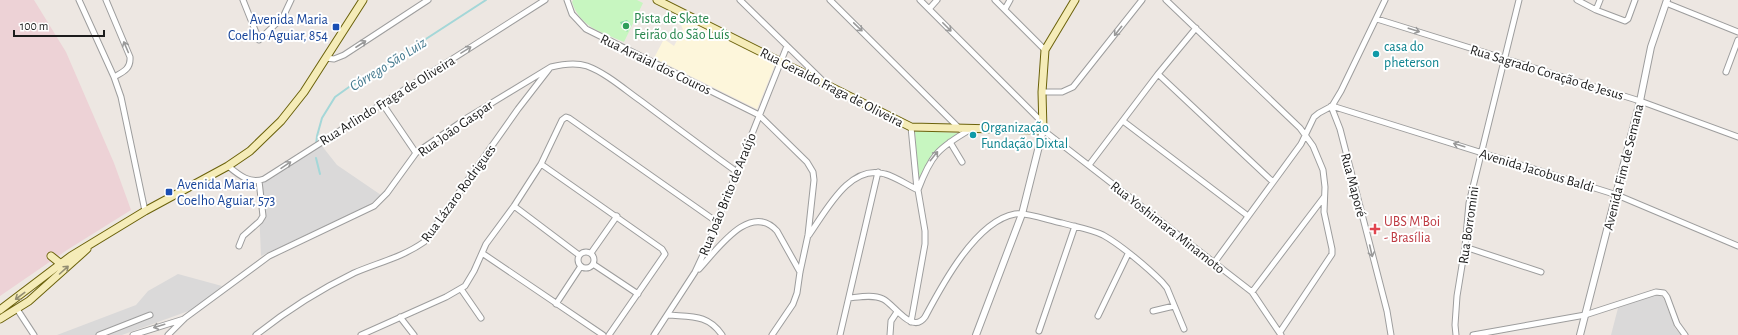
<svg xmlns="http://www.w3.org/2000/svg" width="1738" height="335" font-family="'Alegreya Sans',sans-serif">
	<rect width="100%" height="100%" fill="#ede7e2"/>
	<!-- residential -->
	<path fill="#dad9d9" d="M322 146 337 165 381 195 369 205 261 256 258 185Z
		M178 274 222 286 194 309 122 335H57L136 305 148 291Z
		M1652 295H1657L1663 297 1675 328 1681 335H1611L1618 308Z"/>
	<!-- commercial -->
	<path fill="#edd2d6" d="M0 0H34L66 52 114 163 131 210 67 250 0 296Z"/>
	<!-- education -->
	<path fill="#fdf6db" d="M682 15 776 62 757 109 654 58 664 39 674 46 683 29 678 19Z"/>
	<!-- park -->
	<path fill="#c7f6c0" d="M573 0H637L643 3 624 42C601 32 580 27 572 2Z
		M915 131 958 133C937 149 929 156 918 181Z"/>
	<!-- pitch -->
	<path fill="#84d8a6" d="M627 20 631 25 627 32 626 30 623 29 620 22Z"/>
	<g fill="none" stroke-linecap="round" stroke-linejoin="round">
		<!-- stream -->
		<path stroke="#a4d7d8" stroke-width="2" d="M316 145 317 136 322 118 335 97 349 87 375 74 392 61 486 0
			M316 158 320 174"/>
		<!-- minor casing -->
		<g stroke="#9d9d9d" stroke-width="7">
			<path id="minor" d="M79 0 114 77 121 97 145 211
				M106 0 130 57C131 69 123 72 114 77
				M243 0 259 40 283 17 291 0
				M567 0 572 14 586 29 759 115 807 162 813 172 814 180 808 235 800 272 797 293 793 304 772 335
				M740 0 822 80
				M830 0 960 129
				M920 0 1042 122
				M995 0 1045 50
				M1166 0 1300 128 1313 146 1323 170 1325 187 1324 212 1332 249V254L1280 332
				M1577 0 1596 10 1625 21 1628 19 1635 0
				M1666 3 1738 32
				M929 9 937 0
				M1005 9 1010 0
				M1596 10 1600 0
				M1377 19 1640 101 1738 137
				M326 58 334 59 344 55 428 0
				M1726 72 1738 40
				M1158 74 1273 182
				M1042 92H1062L1073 87 1142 0
				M382 103 416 153
				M1331 106 1340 129 1387 311 1391 335
				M1332 106 1617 195 1738 246
				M1332 106 1341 91 1385 0
				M1123 121 1248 216
				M911 127 917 189
				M1043 130 1252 292 1281 335
				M950 142 962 162
				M541 164 662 249 665 254 609 335
				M1089 165 1158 74 1196 28
				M228 166C239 175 249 184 264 179L545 0
				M918 190C931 155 938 148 971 129
				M514 206 579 255
				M809 235C826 211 850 163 885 174 896 177 907 185 918 190L925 231V244L911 322
				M239 246 243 236 260 221 263 216 259 181
				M1465 247 1541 272
				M578 260a8 8 0 1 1 16 0a8 8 0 1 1-16 0Z
				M482 253 603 335
				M591 253 617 216
				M1214 263 1301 144 1314 117 1319 113 1332 106
				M593 264 638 294
				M699 269C717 250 750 201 777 231L800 272
				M461 289 481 318
				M1252 292 1324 197
				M849 298C859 297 873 294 883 299 894 304 912 335 925 317 942 285 976 221 1015 214 1027 212 1050 221 1062 223 1076 227 1090 229 1103 235 1121 245 1148 268 1162 282L1167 288 1184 329
				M556 304 581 266
				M17 309 34 335
				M1153 311 1174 306
				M668 315C691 317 708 314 722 335
				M1098 316 1128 254
				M400 317 414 335
				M1039 331 1075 226
				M99 335 150 315
				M133 335 184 319
				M168 335 185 318 269 256 374 206 387 193 416 153 467 118 551 67C563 64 575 62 587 66 606 73 624 89 641 101 673 125 705 149 737 172
				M256 335C286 311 319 290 354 273 377 263 403 257 424 242L518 109 549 69
				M361 335 446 297 465 286 474 271 486 244 514 206 541 164 562 120 566 117 569 118 717 222
				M654 335 695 272 709 242 787 46
				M840 335 878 172
				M890 335 891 321 897 312
				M1456 335 1455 325 1457 296 1465 247 1469 203 1519 0
				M1473 335 1585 315 1656 292 1664 293 1667 297 1677 324 1685 335"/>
		</g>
		<!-- tertiary casing -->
		<g stroke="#9d9d9d" stroke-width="8">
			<path id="tertiary" d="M976 335 1022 214 1043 130
				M1580 335 1640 101 1651 47 1667 0"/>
		</g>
		<!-- secondary casing -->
		<g stroke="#6b620b" stroke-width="9">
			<path id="secondary" d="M657 0 911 127 1043 130 1042 92 1045 50 1075 0
				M51 256 61 264
				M0 310 71 256 145 211 228 166 250 151 281 121 304 92 363 0
				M0 319 29 301 87 249"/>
		</g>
		<!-- minor -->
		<use href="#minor" stroke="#fff" stroke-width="5"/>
		<!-- tertiary -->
		<use href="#tertiary" stroke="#fff" stroke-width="6"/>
		<!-- secondary -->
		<use href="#secondary" stroke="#f5ecb8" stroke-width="7"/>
	</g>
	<!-- one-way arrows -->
	<defs><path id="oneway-shaft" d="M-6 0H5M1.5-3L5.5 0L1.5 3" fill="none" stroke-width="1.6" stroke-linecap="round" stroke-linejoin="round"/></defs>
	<g stroke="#999">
		<use href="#oneway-shaft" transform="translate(858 27) rotate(44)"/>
		<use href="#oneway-shaft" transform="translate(947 27) rotate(45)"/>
		<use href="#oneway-shaft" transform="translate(1414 30) rotate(18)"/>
		<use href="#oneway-shaft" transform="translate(1118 31) rotate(128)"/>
		<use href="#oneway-shaft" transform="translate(361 44) rotate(-33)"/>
		<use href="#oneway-shaft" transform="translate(126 47) rotate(-113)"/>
		<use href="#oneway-shaft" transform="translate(466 50) rotate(-32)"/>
		<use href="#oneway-shaft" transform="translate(1459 145) rotate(-163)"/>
		<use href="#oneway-shaft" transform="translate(934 156) rotate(-51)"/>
		<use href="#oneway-shaft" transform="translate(286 165) rotate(-34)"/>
		<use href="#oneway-shaft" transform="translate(1371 251) rotate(77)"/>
		<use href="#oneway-shaft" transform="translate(159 326) rotate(163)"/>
	</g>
	<g stroke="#938e72">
		<use href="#oneway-shaft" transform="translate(64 270) rotate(-42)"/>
		<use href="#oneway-shaft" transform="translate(20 296) rotate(143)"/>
	</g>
	<!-- markers -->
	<circle fill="#2e9e5b" stroke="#fff" stroke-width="1.5" cx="626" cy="26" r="4"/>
	<g fill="#1a4fb4" stroke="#fff" stroke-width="1.5">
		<rect x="332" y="23" width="8" height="8" rx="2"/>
		<rect x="165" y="188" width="8" height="8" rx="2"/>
	</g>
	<g fill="#0f9aa8" stroke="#fff" stroke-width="1.5">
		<circle cx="1376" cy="54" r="4"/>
		<circle cx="973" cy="135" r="4"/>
	</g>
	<path fill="#e0444e" stroke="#fff" stroke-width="1.5" d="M1373 223h4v4h4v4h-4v4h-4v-4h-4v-4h4z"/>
	<g text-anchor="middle" stroke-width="4" stroke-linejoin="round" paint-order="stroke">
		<!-- leisure labels -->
		<g font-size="14" fill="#27864d" stroke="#fff" text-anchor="start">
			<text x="634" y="23">Pista de Skate<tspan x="634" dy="16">Feirão do São Luís</tspan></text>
		</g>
		<!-- transit labels -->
		<g font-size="14" fill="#164399" stroke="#fff" text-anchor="end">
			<text x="328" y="24">Avenida Maria<tspan x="328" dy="16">Coelho Aguiar, 854</tspan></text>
			<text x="177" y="189" text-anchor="start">Avenida Maria<tspan x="177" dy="16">Coelho Aguiar, 573</tspan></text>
		</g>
		<!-- culture labels -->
		<g font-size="14" fill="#0d838f" stroke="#fff" text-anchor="start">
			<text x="1384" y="51">casa do<tspan x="1384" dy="16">pheterson</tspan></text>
			<text x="981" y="132">Organização<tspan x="981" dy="16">Fundação Dixtal</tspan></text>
		</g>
		<!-- street labels -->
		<g font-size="14" fill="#1c1c1c" stroke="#fff">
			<text transform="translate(656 64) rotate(26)" y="5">Rua Arraial dos Couros</text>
			<text transform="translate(1547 72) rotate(17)" y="5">Rua Sagrado Coração de Jesus</text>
			<text transform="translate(832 87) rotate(27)" y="5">Rua Geraldo Fraga de Oliveira</text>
			<text transform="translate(387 100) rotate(-32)" y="5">Rua Arlindo Fraga de Oliveira</text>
			<text transform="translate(455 128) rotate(-35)" y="5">Rua João Gaspar</text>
			<text transform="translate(1623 167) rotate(-76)" y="5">Avenida Fim de Semana</text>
			<text transform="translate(1537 170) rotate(17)" y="5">Avenida Jacobus Baldi</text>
			<text transform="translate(1354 185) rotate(75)" y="5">Rua Maporé</text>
			<text transform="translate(458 193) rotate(-54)" y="5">Rua Lázaro Rodrigues</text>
			<text transform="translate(727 194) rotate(-68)" y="5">Rua João Brito de Araújo</text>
			<text transform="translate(1468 225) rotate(-82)" y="5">Rua Borromini</text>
			<text transform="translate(1168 227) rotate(38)" y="5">Rua Yoshimara Minamoto</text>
		</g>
		<!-- health labels -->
		<g font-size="14" fill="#be3a42" stroke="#fff" text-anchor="start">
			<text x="1384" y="226">UBS M'Boi<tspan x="1384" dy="16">- Brasília</tspan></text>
		</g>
		<!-- water labels -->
		<g font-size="15" font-style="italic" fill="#457a8f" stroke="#fff">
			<text transform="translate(388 64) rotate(-32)" y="5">Córrego São Luiz</text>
		</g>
	</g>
	<!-- scale -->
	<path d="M14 30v6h90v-6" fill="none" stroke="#1c1c1c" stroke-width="2"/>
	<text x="20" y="30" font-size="12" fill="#1c1c1c" stroke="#ffffff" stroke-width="3" paint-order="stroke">100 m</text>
</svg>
